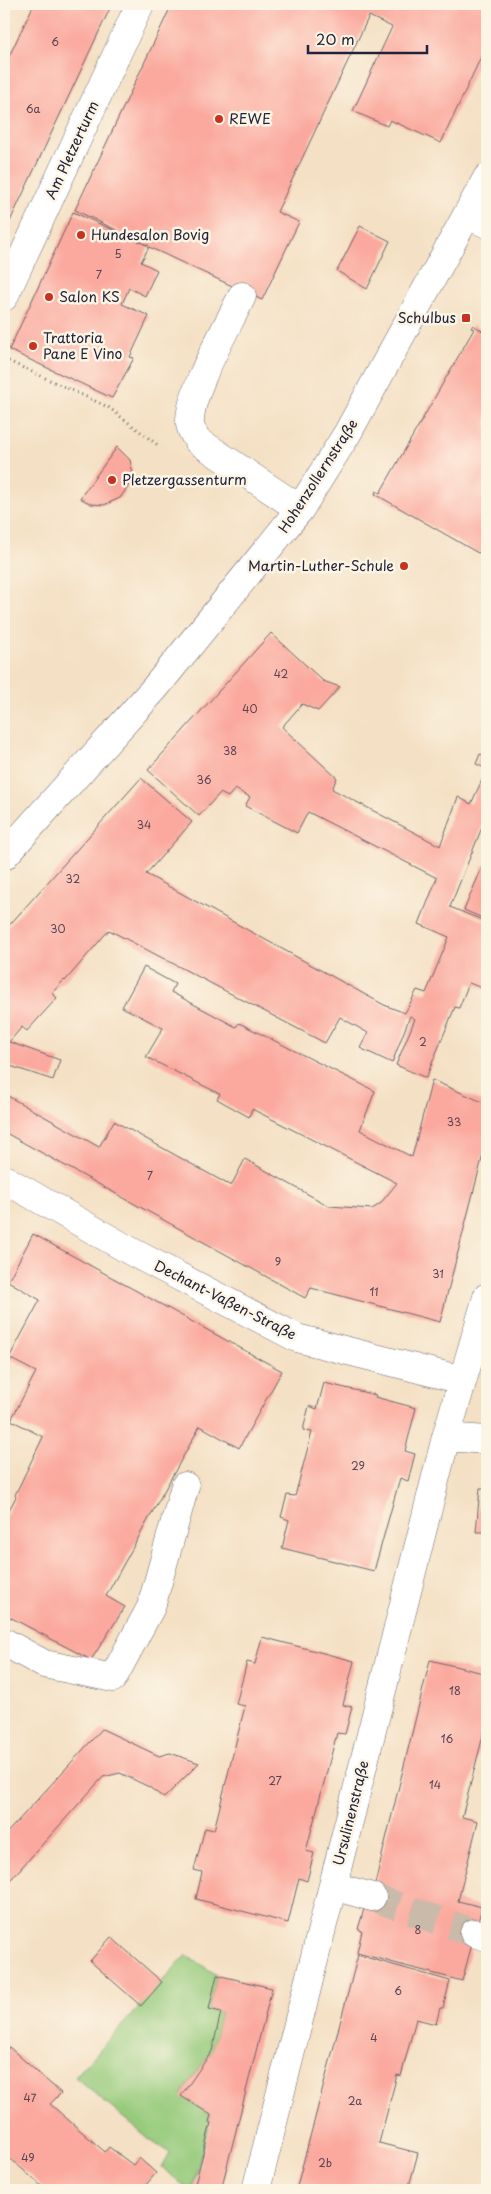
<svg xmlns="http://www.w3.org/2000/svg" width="491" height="2194" font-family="'Playpen Sans',sans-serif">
	<rect width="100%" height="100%" fill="#fcf5e5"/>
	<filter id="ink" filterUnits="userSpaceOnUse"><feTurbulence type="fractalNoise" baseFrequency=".02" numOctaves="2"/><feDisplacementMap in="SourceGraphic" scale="10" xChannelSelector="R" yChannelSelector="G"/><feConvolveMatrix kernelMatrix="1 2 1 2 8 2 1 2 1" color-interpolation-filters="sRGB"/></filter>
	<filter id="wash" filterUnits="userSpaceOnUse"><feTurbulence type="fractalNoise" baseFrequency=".0096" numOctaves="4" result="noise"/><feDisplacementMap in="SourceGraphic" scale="20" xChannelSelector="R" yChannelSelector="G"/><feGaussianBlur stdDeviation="1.12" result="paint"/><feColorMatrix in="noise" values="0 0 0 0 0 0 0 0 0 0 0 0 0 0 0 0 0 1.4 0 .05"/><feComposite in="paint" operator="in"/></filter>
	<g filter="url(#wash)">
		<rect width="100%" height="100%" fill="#f4e0c4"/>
		<!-- green -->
		<path fill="#96cb7c" stroke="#5c765c" d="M186 1955 217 1975 209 2009 221 2012 212 2051 181 2095 211 2115 192 2190H189L162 2167 170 2153 151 2141 75 2077Z"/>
		<g id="blocks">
			<!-- building -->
			<path fill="#fba99e" d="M34 4H112L4 234V67Z
				M172 4H487V44L441 143 390 120 387 126 353 111 392 27 369 16 277 212 299 222 262 300 149 247 141 262 157 270 145 296 129 288 122 304 149 316 130 357 134 358 112 398 9 350 73 212 149 246 75 210Z
				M360 226 390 241 367 289 337 271Z
				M473 325 487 334V555L481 551 478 553 375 494 376 491 380 493 474 329 471 328Z
				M117 447 130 460 133 474 129 485 120 498 104 505 91 504 80 498Z
				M271 633 323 681 340 687 318 711 302 704 282 727 337 778 332 789 440 846 458 797 471 804 487 769 476 764 480 754 487 757V815L450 907 487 922V990L469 983 459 1008 455 1007 426 1078 396 1065 415 1019 410 1016 392 1063 360 1048 368 1033 340 1017 325 1043 109 930 65 981 64 980 52 993 57 998 27 1031 22 1027 9 1042 60 1060 53 1080 7 1065 4 1068V931L141 778 192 822 146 874 384 1005 405 1013 417 990 426 993 449 937 419 924 437 878 308 812 297 833 245 806 250 797 235 789 228 797 220 793 199 816 148 770Z
				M483 865 487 867V920L464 910Z
				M144 967 175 984 171 992 236 1027 239 1023 375 1091 360 1130 412 1157 432 1080 487 1104V1139L440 1322 311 1288 305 1298 4 1132V1094L99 1147 114 1121 231 1186 245 1159 329 1206 372 1209 380 1204 397 1183 252 1109 249 1117 217 1099 220 1094 146 1057 163 1028 122 1007Z
				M33 1234 282 1371 239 1448 200 1426 106 1596 125 1607 91 1660 4 1614V1519L16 1497 15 1495 43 1437 11 1420 36 1372 9 1358 40 1300 8 1281Z
				M324 1383 376 1395 375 1397 416 1408 405 1451 415 1454 408 1481 400 1478 374 1571 282 1548 289 1520 281 1517 287 1495 295 1496 312 1432 303 1430 309 1406 317 1409Z
				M480 1488H487V1532H476Z
				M262 1637 354 1661 343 1705 352 1707 345 1734 337 1733 306 1851 314 1853 307 1881 299 1878 288 1923 196 1899 202 1872 194 1870 205 1828 214 1830 245 1706 236 1704 247 1662 255 1664Z
				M430 1660 487 1674 486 1724 462 1817 478 1821 458 1901 482 1907 462 1981 357 1953 362 1931 358 1929 367 1899 371 1900Z
				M102 1729 159 1756 170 1753 199 1763 164 1798 149 1787 120 1773 103 1777 4 1887V1836Z
				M111 1937 162 1982 141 2006 90 1961Z
				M358 1955 450 1981 443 2008H440L436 2024 416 2019 401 2076 397 2075 379 2143 418 2153 408 2190H296Z
				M217 1975 272 1988 221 2190H200L194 2188 211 2123 209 2122 211 2115 181 2096 212 2051 221 2012 209 2009Z
				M9 2047 61 2093 50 2104 105 2152 109 2147 133 2165 139 2158 156 2173 145 2186 151 2190H46L4 2153V2050L6 2052Z"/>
		</g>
	</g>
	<g filter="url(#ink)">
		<use href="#blocks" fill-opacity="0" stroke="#6c646b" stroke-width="1"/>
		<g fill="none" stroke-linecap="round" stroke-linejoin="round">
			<!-- minor-tunnel -->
			<path stroke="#cabaa9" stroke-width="28" stroke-dasharray="28 14" stroke-linecap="butt" d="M372 1897 474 1933"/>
			<!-- minor casing -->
			<g stroke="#6c646b" stroke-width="29">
				<path id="minor" d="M468 215 487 224
					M242 296C228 326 188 393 190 424 190 429 195 436 198 441L300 509
					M4 297 140 4
					M4 1179 134 1253 297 1338 462 1380
					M446 1437 487 1440
					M4 1642 44 1664 113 1678 151 1607 185 1486
					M333 1886 372 1897
					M474 1933 487 1937
					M256 2190 446 1437 487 1297"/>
			</g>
			<!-- major casing -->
			<g stroke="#6c646b" stroke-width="29">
				<path id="major" d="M4 856 155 688 300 509 347 434 487 178"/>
			</g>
			<!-- path -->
			<path stroke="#6c646b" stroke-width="3" stroke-dasharray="1 4" stroke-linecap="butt" d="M4 359 108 407 159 446"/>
			<!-- minor -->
			<use href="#minor" stroke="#fff" stroke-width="28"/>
			<!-- major -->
			<use href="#major" stroke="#fff" stroke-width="28"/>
		</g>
	</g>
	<!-- markers -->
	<g fill="#c8321e" stroke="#fcf5e5" stroke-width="2">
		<circle cx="219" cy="119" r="5"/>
		<circle cx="81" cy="235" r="5"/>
		<circle cx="49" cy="297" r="5"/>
		<rect x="461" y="313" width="10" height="10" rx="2.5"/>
		<circle cx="33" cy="346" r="5"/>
		<circle cx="112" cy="480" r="5"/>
		<circle cx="404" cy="566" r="5"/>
	</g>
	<g text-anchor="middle" stroke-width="5" stroke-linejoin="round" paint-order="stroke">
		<!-- number labels -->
		<g font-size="11" fill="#584454">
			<text x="55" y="46">6</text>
			<text x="33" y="113">6a</text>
			<text x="118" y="258">5</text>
			<text x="99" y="279">7</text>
			<text x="281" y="678">42</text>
			<text x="250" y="713">40</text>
			<text x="230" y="755">38</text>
			<text x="204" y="784">36</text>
			<text x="144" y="829">34</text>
			<text x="73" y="883">32</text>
			<text x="58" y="933">30</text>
			<text x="423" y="1046">2</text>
			<text x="454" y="1126">33</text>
			<text x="150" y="1180">7</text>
			<text x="278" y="1266">9</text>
			<text x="438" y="1278">31</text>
			<text x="374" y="1296">11</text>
			<text x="358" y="1470">29</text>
			<text x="455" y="1695">18</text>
			<text x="447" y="1743">16</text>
			<text x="275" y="1785">27</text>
			<text x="435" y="1789">14</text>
			<text x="418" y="1934">8</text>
			<text x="398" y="1995">6</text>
			<text x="374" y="2042">4</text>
			<text x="30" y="2102">47</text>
			<text x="355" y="2105">2a</text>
			<text x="28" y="2162">49</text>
			<text x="325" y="2167">2b</text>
		</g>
		<!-- poi labels -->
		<g font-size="14" fill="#22223b" stroke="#fcf5e5" text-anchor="start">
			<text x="229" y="124">REWE</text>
			<text x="91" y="240">Hundesalon Bovig</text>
			<text x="59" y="302">Salon KS</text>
			<text x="456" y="323" text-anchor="end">Schulbus</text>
			<text x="43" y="343">Trattoria<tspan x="43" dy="16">Pane E Vino</tspan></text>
			<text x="122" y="485">Pletzergassenturm</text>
			<text x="394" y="571" text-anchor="end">Martin-Luther-Schule</text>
		</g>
		<!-- street labels -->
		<g font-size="14" fill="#22223b" stroke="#fcf5e5">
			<text transform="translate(72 150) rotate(-65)" y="5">Am Pletzerturm</text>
			<text transform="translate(318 476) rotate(-57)" y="5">Hohenzollernstraße</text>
			<text transform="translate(225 1300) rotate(27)" y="5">Dechant-Vaßen-Straße</text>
			<text transform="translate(351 1813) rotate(-76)" y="5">Ursulinenstraße</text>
		</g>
	</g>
	<!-- margin -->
	<rect width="491" height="2194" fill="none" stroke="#fcf5e5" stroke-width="20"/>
	<!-- scale -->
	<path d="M308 45v8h119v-8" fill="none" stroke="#22223b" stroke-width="2.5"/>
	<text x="316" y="45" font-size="15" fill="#22223b" stroke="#fcf5e5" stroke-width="4" paint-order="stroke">20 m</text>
</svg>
